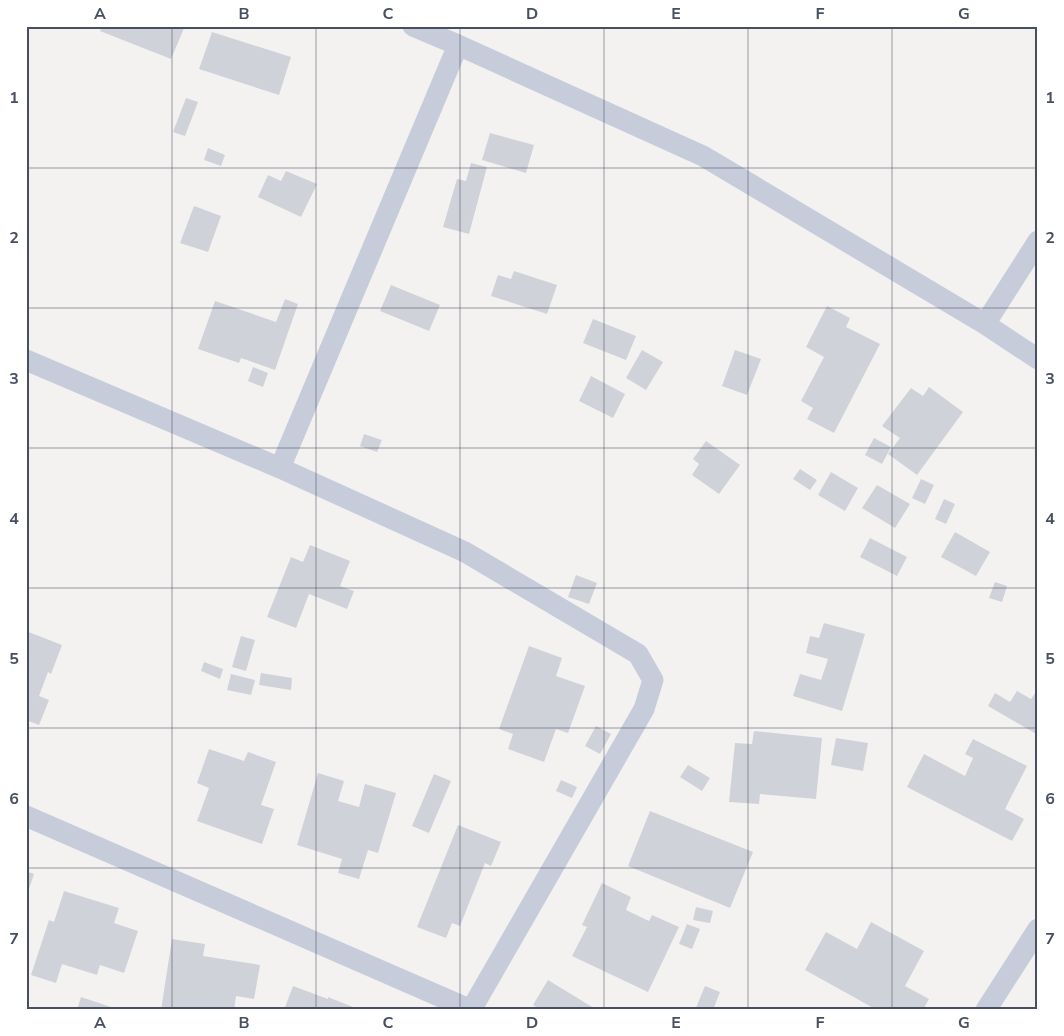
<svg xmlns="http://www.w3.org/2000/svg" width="1064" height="1036" font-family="'Nunito Sans',sans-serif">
	<rect width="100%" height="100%" fill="#f4f2f1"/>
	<!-- building -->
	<path fill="#d0d2d9" d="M102 26H185L171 59 100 31Z
		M212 32 291 57 279 95 199 69Z
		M186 98 198 102 185 136 173 132Z
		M490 133 534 145 526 173 482 160Z
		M208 148 225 155 221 166 204 160Z
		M471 163 487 167 469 234 443 227 457 179 466 181Z
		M286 171 317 184 301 217 258 197 268 175 281 181Z
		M194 206 221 216 208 252 180 243Z
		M514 271 557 285 547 314 491 296 498 275 511 279Z
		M391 285 440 305 429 331 380 311Z
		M285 299 298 304 275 370 241 358 239 363 198 349 215 301 276 322Z
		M827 306 850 318 846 327 880 344 834 433 807 419 813 408 801 401 824 357 806 347Z
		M593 319 636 336 626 360 583 343Z
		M642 350 663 362 646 390 626 378Z
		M735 350 761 359 747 395 722 386Z
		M253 367 268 373 263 387 248 381Z
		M591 376 625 394 613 418 579 401Z
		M929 387 963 412 917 475 888 454 900 438 882 426 911 388 923 396Z
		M364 434 382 440 377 452 360 446Z
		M874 438 891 447 882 464 865 455Z
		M706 441 740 465 719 494 692 475 699 464 693 459Z
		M800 469 817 480 810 490 793 479Z
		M831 472 858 488 845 511 818 495Z
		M921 479 934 485 925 504 912 498Z
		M877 485 910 504 895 528 862 508Z
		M944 499 955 504 946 524 935 519Z
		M955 532 990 552 976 576 941 557Z
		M870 538 907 557 897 576 860 557Z
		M310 545 350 561 340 586 354 591 347 609 309 594 296 628 267 617 291 557 303 562Z
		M576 575 597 583 589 604 568 597Z
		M995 582 1007 586 1002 602 989 598Z
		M824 623 865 634 842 711 793 696 800 674 821 680 828 659 806 653 810 636 819 638Z
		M26 631 62 645 51 674 48 672 39 696 49 700 39 725 26 720Z
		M241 636 255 640 246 671 232 667Z
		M529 646 562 658 556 676 585 686 568 733 556 729 544 762 508 749 513 734 499 729Z
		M204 662 223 669 220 679 201 671Z
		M261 673 292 678 291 690 259 685Z
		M231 674 255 680 251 695 227 690Z
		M1038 689V735L988 706 995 693 1010 702 1017 691 1031 699Z
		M596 726 611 734 600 754 585 746Z
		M754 731 822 738 816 799 760 794 759 804 729 802 735 743 752 744Z
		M836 738 868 743 863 771 831 765Z
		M973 739 1027 766 1005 809 1024 819 1012 841 907 787 924 754 965 776 973 758 965 754Z
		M209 749 244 761 248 752 276 762 261 805 274 809 262 844 197 821 209 788 197 783Z
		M688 765 710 778 702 791 680 777Z
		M318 773 344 781 338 801 359 807 365 784 396 793 378 853 368 850 359 879 338 873 342 859 297 845Z
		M434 774 451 781 429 833 412 826Z
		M561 780 577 787 572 798 556 791Z
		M650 811 753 852 730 908 628 866Z
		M458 825 501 842 491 866 485 863 460 926 452 923 446 938 417 927Z
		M26 871 34 874 27 895H26Z
		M602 883 631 897 626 910 649 921 652 915 679 927 648 992 572 956 587 927 582 925Z
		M64 891 119 908 114 923 138 931 124 973 100 965 97 975 62 964 56 983 31 975 49 920 54 922Z
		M696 907 713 911 710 923 693 920Z
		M871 922 924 951 905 986 929 999 923 1010H877L805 970 826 932 857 949Z
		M687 924 700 929 692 949 679 944Z
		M172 939 205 944 203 956 260 965 254 999 236 996 234 1010H161Z
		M548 980 597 1010H541L533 1005Z
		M293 986 328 999V997L353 1007 352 1010H284Z
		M705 986 720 992 713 1010H695Z
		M81 997 117 1009V1010H77Z"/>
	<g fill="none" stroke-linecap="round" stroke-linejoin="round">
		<!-- minor -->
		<path stroke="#c7ccda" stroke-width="21" d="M413 26 458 45 703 156 985 324 1038 359
			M985 324 1038 241
			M26 360 280 468 465 552 638 654 653 680 644 709 471 1010
			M280 468 458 45
			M26 816 471 1010
			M986 1010 1038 929"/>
	</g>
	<!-- grid -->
	<path fill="none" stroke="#474f61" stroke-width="1" stroke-opacity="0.55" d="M172 26V1010M316 26V1010M460 26V1010M604 26V1010M748 26V1010M892 26V1010M26 168H1038M26 308H1038M26 448H1038M26 588H1038M26 728H1038M26 868H1038"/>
	<!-- border -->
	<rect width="1064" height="1036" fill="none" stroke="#ffffff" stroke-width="55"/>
	<rect x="28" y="28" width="1008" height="980" fill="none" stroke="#474f61" stroke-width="2"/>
	<g font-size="16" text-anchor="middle" font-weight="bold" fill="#474f61">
		<text x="100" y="19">A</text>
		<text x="244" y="19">B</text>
		<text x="388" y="19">C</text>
		<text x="532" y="19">D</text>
		<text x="676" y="19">E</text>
		<text x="820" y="19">F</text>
		<text x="964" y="19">G</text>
		<text x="14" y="103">1</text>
		<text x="1050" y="103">1</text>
		<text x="14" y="243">2</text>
		<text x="1050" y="243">2</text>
		<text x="14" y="384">3</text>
		<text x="1050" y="384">3</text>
		<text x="14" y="524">4</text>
		<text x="1050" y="524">4</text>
		<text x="14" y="664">5</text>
		<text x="1050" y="664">5</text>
		<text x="14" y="804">6</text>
		<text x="1050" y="804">6</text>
		<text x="14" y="944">7</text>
		<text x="1050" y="944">7</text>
		<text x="100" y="1028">A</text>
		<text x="244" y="1028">B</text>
		<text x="388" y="1028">C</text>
		<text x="532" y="1028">D</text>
		<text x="676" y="1028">E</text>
		<text x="820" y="1028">F</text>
		<text x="964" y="1028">G</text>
	</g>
</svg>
